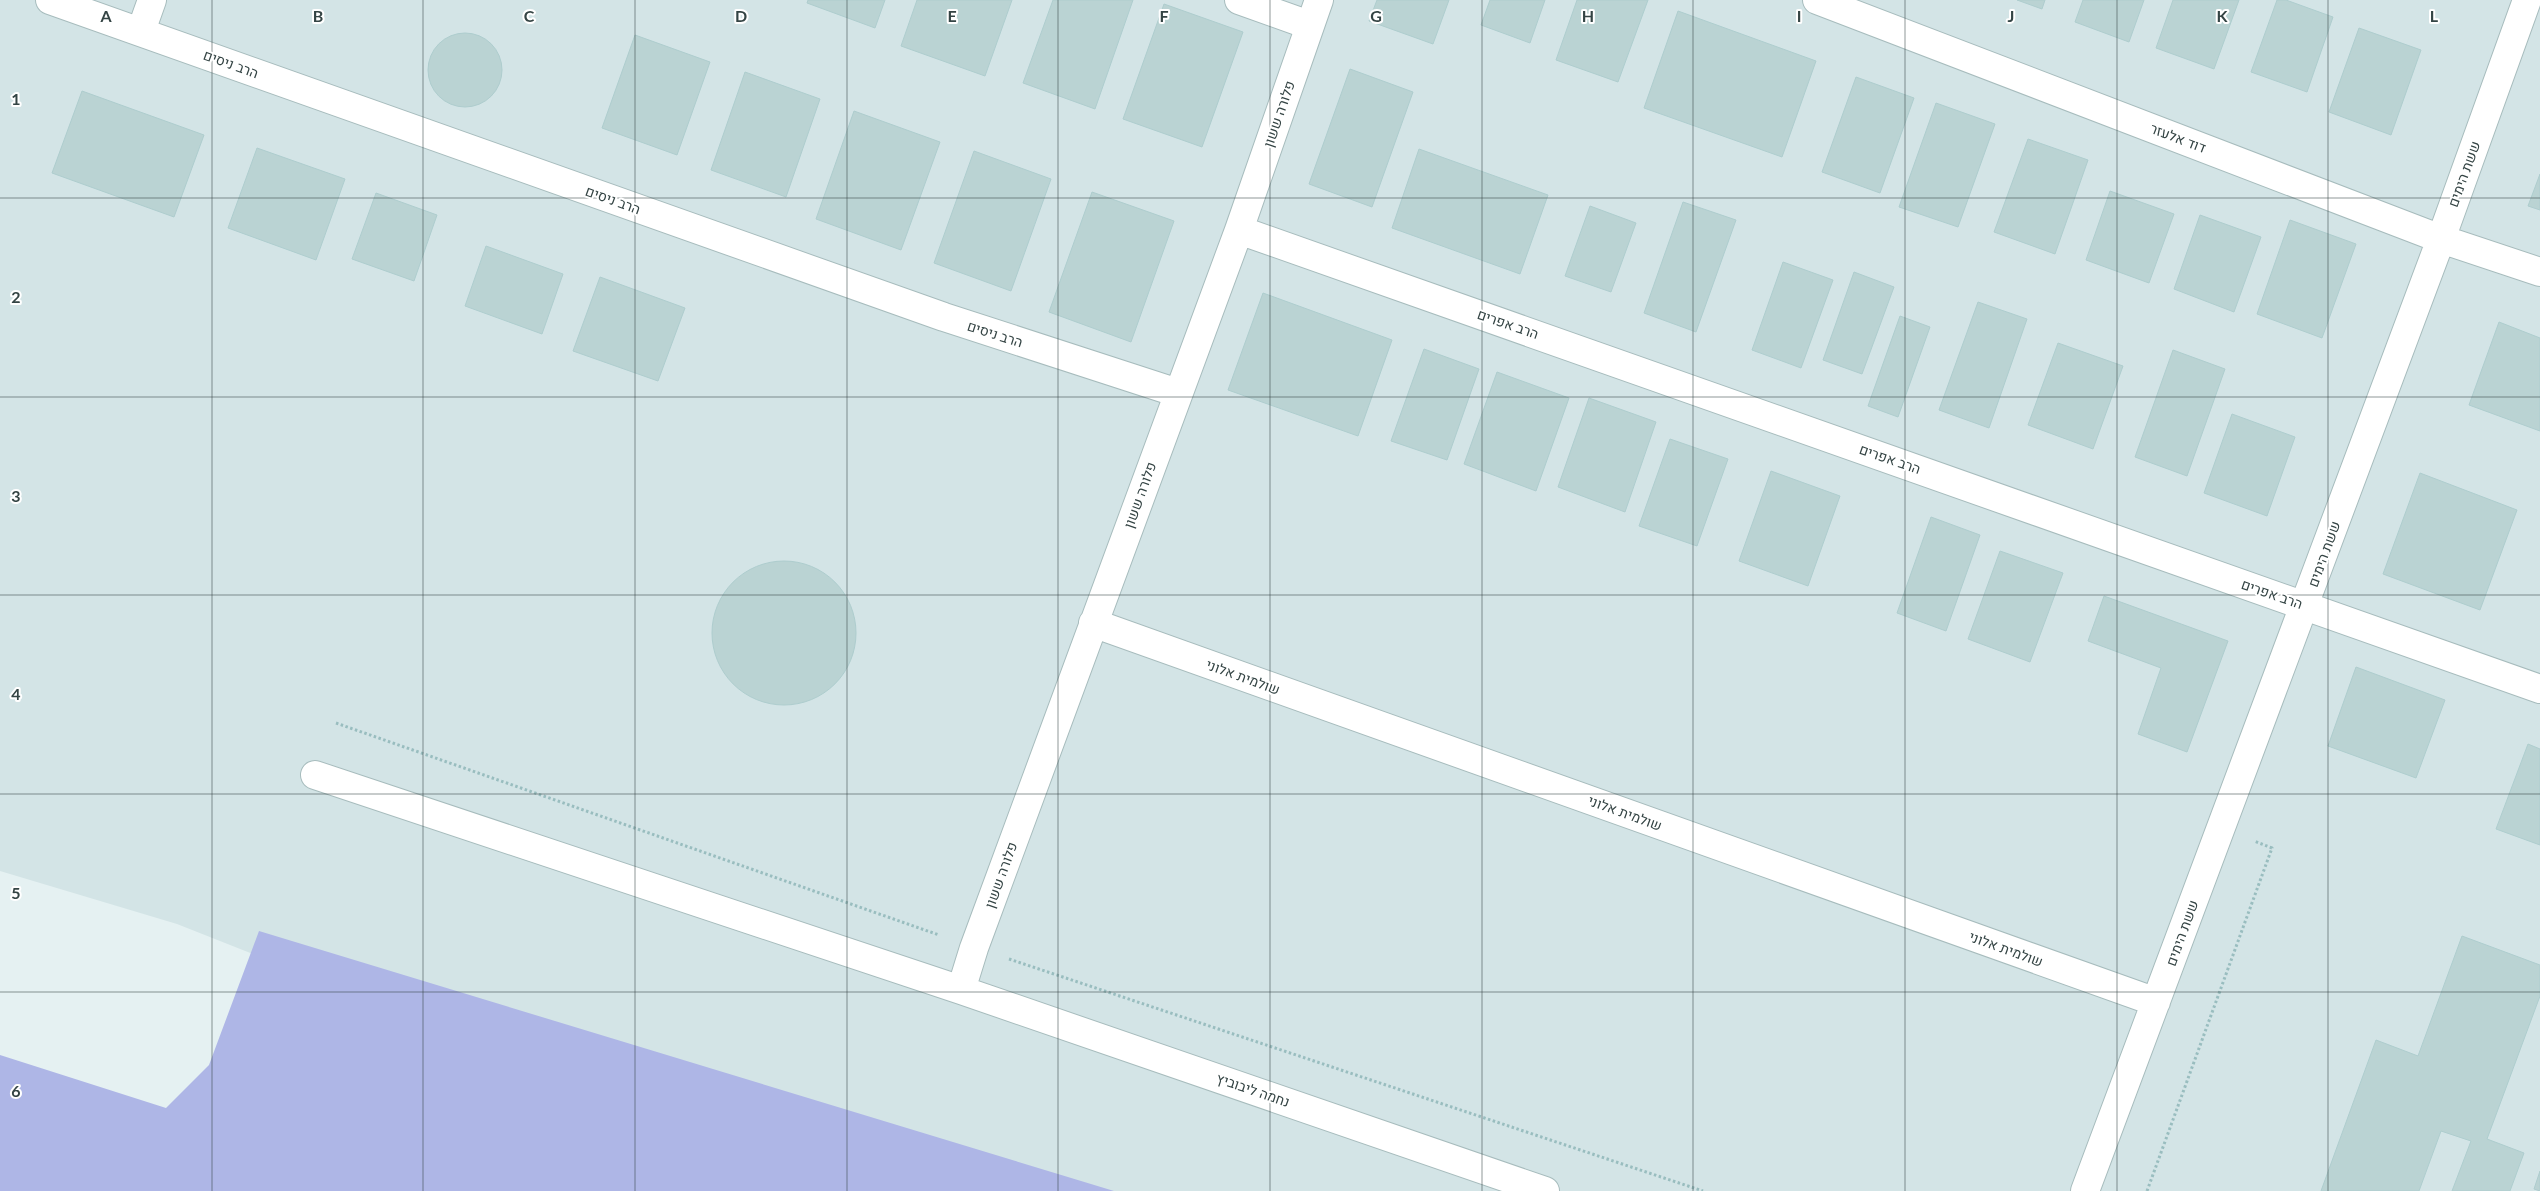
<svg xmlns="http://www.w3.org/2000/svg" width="2540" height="1191" font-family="Lato,Heebo,sans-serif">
	<rect width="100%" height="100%" fill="#e5f1f2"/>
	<!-- residential -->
	<path fill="#d3e4e6" d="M0 0H2540V1191H854L177 924 0 871Z"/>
	<!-- green -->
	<path fill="#aeb6e6" d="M259 931 1114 1191H0V1055L166 1108 209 1065Z"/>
	<!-- building -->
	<path fill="#bad3d3" stroke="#aecdce" d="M808 0H885L875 28 807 3Z
		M917 0H1012L985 76 901 46Z
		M1053 0H1133L1095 109 1023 83Z
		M1377 0H1449L1433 44 1369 21Z
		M1490 0H1545L1530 43 1481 25Z
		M1577 0H1648L1618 82 1556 60Z
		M2017 0H2045L2042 9Z
		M2083 0H2144L2129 42 2075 22Z
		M2173 0H2239L2214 69 2156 48Z
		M2277 0H2286L2333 17 2307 92 2251 72Z
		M1164 4 1243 32 1202 147 1123 119Z
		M1678 11 1816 61 1782 157 1644 108Z
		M2359 28 2421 50 2391 135 2329 112Z
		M428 70a37 37 0 1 1 74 0a37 37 0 1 1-74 0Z
		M635 35 710 62 677 155 602 128Z
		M1350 69 1413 92 1372 207 1309 184Z
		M745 72 820 99 786 197 711 170Z
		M1856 77 1914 98 1880 193 1822 172Z
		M82 91 204 135 174 217 52 173Z
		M1936 103 1995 124 1958 227 1899 207Z
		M854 111 940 142 901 250 816 219Z
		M2028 139 2088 160 2055 254 1994 232Z
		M257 148 345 179 316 260 228 228Z
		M1419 149 1548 195 1520 274 1392 228Z
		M974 151 1051 179 1011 291 934 263Z
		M2540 174V210L2528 206Z
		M2110 191 2174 214 2149 283 2086 260Z
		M1092 192 1174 221 1131 342 1049 312Z
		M376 193 437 215 414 281 352 259Z
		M1683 202 1736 220 1696 332 1644 313Z
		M1590 206 1636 223 1611 292 1565 276Z
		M2200 215 2261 237 2234 312 2174 289Z
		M2290 220 2356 244 2322 338 2257 314Z
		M486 246 563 274 542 334 465 306Z
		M1783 262 1833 280 1801 368 1752 350Z
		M1854 272 1894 287 1862 374 1823 360Z
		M600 277 685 308 658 381 573 351Z
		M1263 293 1392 340 1358 436 1228 390Z
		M1978 302 2027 319 1989 428 1939 410Z
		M1900 316 1930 327 1898 417 1868 406Z
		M2499 322 2540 338V431L2469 405Z
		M2058 343 2123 366 2093 449 2028 425Z
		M1424 349 1479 369 1447 460 1391 441Z
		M2173 350 2225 369 2187 476 2135 457Z
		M1497 372 1569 398 1536 491 1464 464Z
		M1589 398 1656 422 1625 512 1558 487Z
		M2232 414 2295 437 2267 516 2204 493Z
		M1670 439 1728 459 1697 546 1639 526Z
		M1771 471 1840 496 1808 586 1739 561Z
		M2420 473 2517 510 2480 610 2383 574Z
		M1931 517 1980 535 1946 631 1897 613Z
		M2000 551 2063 573 2030 662 1968 639Z
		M712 633a72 72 0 1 1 144 0a72 72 0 1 1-144 0Z
		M2104 596 2228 641 2187 752 2138 734 2161 668 2088 641Z
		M2356 667 2445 700 2416 778 2328 746Z
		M2528 744 2540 749V845L2496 829Z
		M2462 936 2540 965V996L2487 1139 2524 1153 2510 1191H2452L2471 1141 2441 1131 2419 1191H2321L2376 1040 2418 1056Z
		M2540 1171V1191L2534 1189Z"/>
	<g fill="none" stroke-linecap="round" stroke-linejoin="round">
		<!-- minor casing -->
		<g stroke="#a7bcbd" stroke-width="30">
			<path id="minor" d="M50 0 944 317 1178 393
				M1239 0 1309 25
				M1817 0 2441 239 2540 272
				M141 31 152 0
				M1239 230 2540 689
				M1093 623 2156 1002
				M315 775 961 990 1545 1191
				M961 990 974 948 1239 230 1319 0
				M2085 1191 2441 239 2527 0"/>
		</g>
		<!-- path -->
		<path stroke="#99bdbf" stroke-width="3" stroke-dasharray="2.5 2.5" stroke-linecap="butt" d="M336 723 939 935
			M1009 959 1703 1191
			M2147 1191 2272 848 2254 841"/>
		<!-- minor -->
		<use href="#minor" stroke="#fff" stroke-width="28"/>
	</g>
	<!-- grid -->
	<path fill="none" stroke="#344444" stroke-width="1" stroke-opacity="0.55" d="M212 0V1191M423 0V1191M635 0V1191M847 0V1191M1058 0V1191M1270 0V1191M1482 0V1191M1693 0V1191M1905 0V1191M2117 0V1191M2328 0V1191M0 198H2540M0 397H2540M0 595H2540M0 794H2540M0 992H2540"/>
	<g text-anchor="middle" stroke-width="4" stroke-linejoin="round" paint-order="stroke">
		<!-- street labels -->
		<g font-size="14" fill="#344444" stroke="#fff">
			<text transform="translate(231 64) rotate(20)" y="5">הרב ניסים</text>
			<text transform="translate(1279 114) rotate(-71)" y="5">פלורה ששון</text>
			<text transform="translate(2178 138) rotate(21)" y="5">דוד אלעזר</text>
			<text transform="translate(2464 174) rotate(-70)" y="5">ששת הימים</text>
			<text transform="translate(613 200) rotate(20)" y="5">הרב ניסים</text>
			<text transform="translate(1508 324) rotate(19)" y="5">הרב אפרים</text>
			<text transform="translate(995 334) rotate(18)" y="5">הרב ניסים</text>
			<text transform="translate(1890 459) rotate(19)" y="5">הרב אפרים</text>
			<text transform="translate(1140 495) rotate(-70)" y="5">פלורה ששון</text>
			<text transform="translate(2324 554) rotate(-70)" y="5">ששת הימים</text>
			<text transform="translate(2272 594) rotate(19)" y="5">הרב אפרים</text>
			<text transform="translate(1243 677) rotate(20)" y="5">שולמית אלוני</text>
			<text transform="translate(1625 813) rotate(20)" y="5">שולמית אלוני</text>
			<text transform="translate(1001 875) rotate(-70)" y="5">פלורה ששון</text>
			<text transform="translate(2182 933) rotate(-70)" y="5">ששת הימים</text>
			<text transform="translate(2006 949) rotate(20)" y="5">שולמית אלוני</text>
			<text transform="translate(1253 1090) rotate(19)" y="5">נחמה ליבוביץ</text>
		</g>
	</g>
	<g font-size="16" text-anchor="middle" font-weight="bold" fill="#344444" stroke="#fff" stroke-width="4" stroke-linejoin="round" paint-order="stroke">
		<text x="106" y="22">A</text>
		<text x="318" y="22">B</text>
		<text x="529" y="22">C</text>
		<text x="741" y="22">D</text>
		<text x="952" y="22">E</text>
		<text x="1164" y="22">F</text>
		<text x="1376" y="22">G</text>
		<text x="1588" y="22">H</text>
		<text x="1799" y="22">I</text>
		<text x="2011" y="22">J</text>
		<text x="2222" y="22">K</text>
		<text x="2434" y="22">L</text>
		<text x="16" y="105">1</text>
		<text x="16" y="303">2</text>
		<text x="16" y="502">3</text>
		<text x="16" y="700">4</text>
		<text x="16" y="899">5</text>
		<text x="16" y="1097">6</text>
	</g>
</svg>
